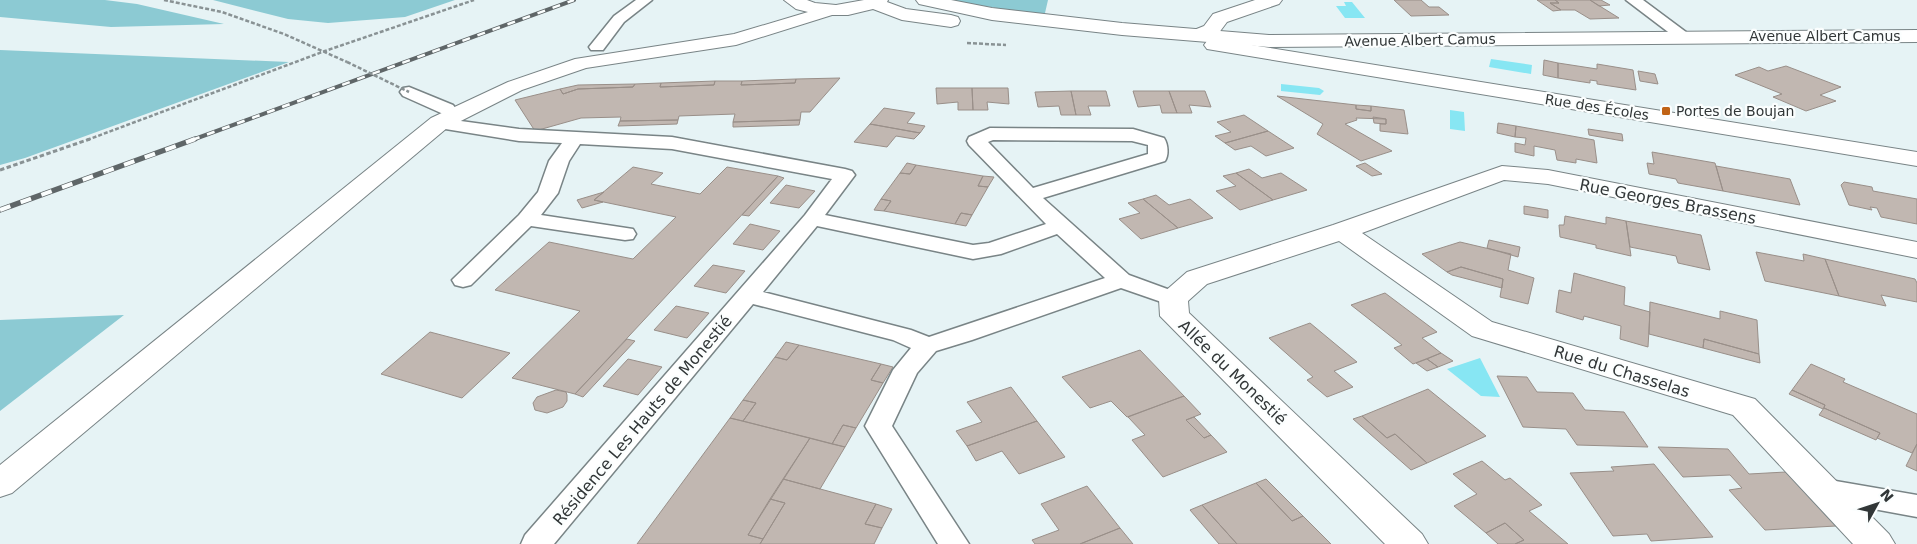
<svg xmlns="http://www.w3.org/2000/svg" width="1917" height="544" font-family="'DejaVu Sans',sans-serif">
	<rect width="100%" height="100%" fill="#e6f3f5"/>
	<!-- green -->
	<path fill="#8ccad3" d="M0 0H105L137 4 224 24 111 27 0 17Z
		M213 0H455L405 17 328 23 288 19Z
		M948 0H1048L1045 13 1033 14Z
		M0 50 289 62 25 158 0 165Z
		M124 315 0 411V320Z"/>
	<!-- water -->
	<path fill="#87e6f3" d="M1344 2H1352L1365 18H1345L1336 6H1346Z
		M1491 59 1532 65 1531 74 1489 67Z
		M1281 84 1319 88 1324 91 1320 95 1281 91Z
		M1450 110 1464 112 1465 131 1450 129Z
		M1480 358 1500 397 1481 396 1447 369Z"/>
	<!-- building -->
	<path fill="#c1b7b1" stroke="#998f89" d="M1394 0H1421L1429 7H1439L1449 15 1411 16Z
		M1537 0H1555L1559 3H1550L1561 10 1553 11Z
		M1555 0H1590L1619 18 1590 19 1575 10H1561L1550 3H1559Z
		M1590 0H1601L1610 5 1599 6Z
		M1544 60 1558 63V78L1543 75Z
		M1558 63 1597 69V64L1633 70 1636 90 1597 84V81L1590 80V83L1558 78Z
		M1786 66 1841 87 1820 95 1836 101 1806 111 1773 97 1782 94 1735 75 1759 67 1768 71Z
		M1638 71 1655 74 1658 84 1640 81Z
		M840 78 810 112H801L800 120 733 122 735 114 679 116 678 120 620 121 621 117 581 118 535 131 515 100 560 89 563 94 578 89 633 87 635 84 661 83 660 87 714 85 715 81H742L741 85 795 83 796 79Z
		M796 79 795 83 741 85 742 81Z
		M715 81 714 85 660 87 661 83Z
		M635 84 633 87 578 89 563 94 560 89 578 85Z
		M936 88H972L973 110H958V102L937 104Z
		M972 88H1008L1009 104 987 102 988 110H973Z
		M1071 91 1076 115H1061L1059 106 1038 107 1035 92Z
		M1071 91H1106L1110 106H1088L1091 115H1076Z
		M1133 91H1169L1177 113H1162L1160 105 1138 107Z
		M1169 91H1205L1211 107 1189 105 1192 113H1177Z
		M1277 96 1356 105V109L1371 111V106L1404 110 1408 134 1380 131V124H1386V119L1356 118 1357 120 1345 124 1392 151 1361 161 1317 134 1323 124Z
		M1356 105 1371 106V111L1356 109Z
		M884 108 915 113 907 123 925 126 920 133 870 124Z
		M1244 115 1268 131 1225 143 1215 136 1231 132 1217 122Z
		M1373 117 1386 119V124L1374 123Z
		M678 120 677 124 618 126 620 121Z
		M800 120 799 125 733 127V122Z
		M1498 123 1516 126 1515 137 1497 133Z
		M870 124 920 133 914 139 896 136 887 147 854 142Z
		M1516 126 1594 140 1597 163 1576 159V163L1557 160 1555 150 1534 146V156L1515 152V143L1525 145 1526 138 1515 137Z
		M1588 129 1622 134 1623 141 1589 135Z
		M1268 131 1294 148 1266 156 1251 146 1235 150 1225 143Z
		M1652 152 1715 163 1723 191 1678 183 1676 179 1649 174 1647 163 1654 164Z
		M907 163 916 165 910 174 900 173Z
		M1365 163 1382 174 1372 176 1356 166Z
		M916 165 983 176 978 186 988 187 972 215 961 213 955 224 884 211 891 201 881 199 900 173 910 174Z
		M1716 166 1790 179 1800 205 1723 191Z
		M633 167 663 173 651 184 700 194 727 167 778 176 575 394 512 378 580 311 495 290 549 242 633 259 676 217 594 200Z
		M1249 169 1262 178 1281 173 1307 190 1273 200 1236 173Z
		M1236 173 1273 200 1240 210 1216 191 1236 186 1223 176Z
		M778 176 784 178 749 216 742 215Z
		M983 176 994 177 988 187 978 186Z
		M1844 182 1872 187 1873 191 1917 199V224L1881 217 1877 208 1870 207 1872 210 1849 205 1841 185Z
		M786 185 815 191 799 208 770 203Z
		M604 192 594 200 603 202 582 208 577 200Z
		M1156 195 1169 205 1190 199 1213 218 1178 228 1143 199Z
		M881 199 891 201 884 211 874 210Z
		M1143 199 1178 228 1141 239 1119 219 1140 213 1128 203Z
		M1524 206 1548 210V218L1524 214Z
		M961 213 972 215 966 226 955 224Z
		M1565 216 1606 224V217L1626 221 1631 256 1596 248V245L1560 237 1559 225H1564Z
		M1626 221 1701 235 1710 270 1678 263 1676 256 1630 247Z
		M750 224 780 231 763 250 733 244Z
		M1489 240 1520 247 1518 257 1487 248Z
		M1460 242 1511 254 1508 270 1534 278 1528 304 1500 297 1503 279 1461 267 1447 272 1422 254Z
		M1756 252 1804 261 1803 254 1825 259 1839 296 1765 281Z
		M1825 259 1915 279 1917 283V302L1881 295 1886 306 1839 296Z
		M713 265 745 271 726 293 694 286Z
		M1461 267 1503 279 1502 288 1452 275 1447 272Z
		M1574 273 1625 287 1624 305 1650 312 1648 347 1620 339 1621 326 1584 316 1583 320 1556 312 1559 290 1571 293Z
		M1385 293 1437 332 1422 338 1441 353 1413 364 1394 348 1402 345 1351 305Z
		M1650 302 1720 319V311L1757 320 1759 354 1704 339 1703 348 1649 334Z
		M676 306 709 313 687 338 654 330Z
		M1310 323 1357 362 1334 371 1353 387 1327 397 1307 380 1313 377 1269 338Z
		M430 332 510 353 462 398 381 374Z
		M627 339 635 341 583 397 575 394Z
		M1704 339 1759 354 1760 363 1703 348Z
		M786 342 799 345 787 360 775 357Z
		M799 345 881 364 871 380 883 383 856 428 843 425 832 444 743 421 756 403 743 400 775 357 787 360Z
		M1140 350 1184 396 1127 417 1111 401 1090 408 1062 377Z
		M1441 353 1453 361 1438 367 1427 359Z
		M628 359 662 367 638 395 603 386Z
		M1427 359 1438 367 1427 371 1416 363Z
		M881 364 893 367 883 383 871 380Z
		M1811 364 1845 379 1843 382 1917 414V444L1912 453 1877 438 1880 433 1824 408 1825 405 1792 390Z
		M1497 376 1527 377 1537 392 1573 393 1585 410 1624 412 1648 447 1577 445 1566 429 1523 427Z
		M1011 387 1037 421 967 446 956 431 982 422 967 402Z
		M1428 389 1486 436 1427 463 1395 434 1387 438 1362 416Z
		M556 390 566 392 567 395V401L563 407 547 413 535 410 533 403 537 397Z
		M1792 390 1825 405 1823 409 1789 394Z
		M1184 396 1201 414 1186 420 1204 438 1211 435 1227 452 1163 477 1132 440 1145 435 1128 417Z
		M743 400 756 403 743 421 730 418Z
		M1824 408 1880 433 1876 440 1819 415Z
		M1362 416 1387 438 1395 434 1427 463 1411 470 1353 419Z
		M1194 417 1211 435 1204 438 1186 420Z
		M730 418 810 438 748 535 763 539 760 544H637Z
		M1037 421 1065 457 1019 474 1002 451 976 461 967 446Z
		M843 425 856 428 845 447 832 444Z
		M810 438 845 447 820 489 783 479Z
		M1917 444V471L1906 466Z
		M1658 447 1728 449 1749 474 1786 472 1836 526 1765 530 1729 490 1742 488 1730 475 1683 477Z
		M1482 461 1505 480 1510 478 1542 505 1529 511 1568 544H1515L1524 540 1505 523 1486 533 1454 506 1477 494 1453 474Z
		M1654 464 1713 537 1651 541 1647 534 1613 536 1570 473 1614 471 1611 467Z
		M783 479 876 504 865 524 882 528 874 544H760L785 503 770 499Z
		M1266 479 1303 516 1292 521 1256 483Z
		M1256 483 1292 521 1303 516 1331 544H1237L1202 505Z
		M1087 486 1120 528 1080 544H1035L1032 540 1059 530 1041 504Z
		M770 499 785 503 763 539 748 535Z
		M876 504 892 509 882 528 865 524Z
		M1202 505 1237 544H1219L1190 510Z
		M1505 523 1524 540 1515 544H1498L1486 533Z
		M1120 528 1133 544H1080Z"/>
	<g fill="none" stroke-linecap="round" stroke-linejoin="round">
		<!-- service casing -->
		<g stroke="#798486" stroke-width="3">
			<path id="service" d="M636 0H652L624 22 603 50H591L589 47 614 16Z
				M1626 0H1643L1694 38 1692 41H1680Z
				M409 87 453 105 456 109 453 113 447 114 441 113 403 96 400 92 403 88Z
				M439 118 519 129 672 137 845 169 852 171 855 175 825 215 973 245 989 243 1046 224 969 145 967 141 969 137 990 128 1133 129 1164 138C1168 144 1169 155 1165 161L1043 198 1129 275 1181 294 1185 299 1181 304 1173 306 1121 288 972 340 936 351 917 373 892 426 969 544H938L865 426 893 370 911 348 893 340 753 304 554 544H521L525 535 805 215 832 179 672 149 580 144 569 161 558 193 541 215 633 229 636 234 633 239 625 240 531 226 471 285 463 287 455 285 452 280 519 215 538 192 549 161 562 143 519 141 433 127 430 123 433 119ZM993 140 1132 141 1148 145V154L1033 188 988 142ZM817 226 973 259 1001 254 1057 234 1105 278 929 337 911 330 763 292Z
				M1824 479 1917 495V517L1814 498 1810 490 1814 482Z"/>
		</g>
		<!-- minor casing -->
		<g stroke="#798486" stroke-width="2">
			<path id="minor" d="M1255 0H1282L1279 4 1227 22 1218 34 1208 38 1201 40 1194 38 1191 34 1194 30 1204 26 1213 14Z
				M1214 39 1917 152V166L1207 49 1204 45 1207 41Z
				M1502 166 1548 170 1917 242V258L1548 184 1504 180 1362 233 1492 322 1755 399 1889 534 1895 544H1853L1733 415 1472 336 1339 241 1207 284 1188 301 1189 313 1422 534 1428 544H1385L1160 316 1159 299 1163 293 1187 272 1333 225Z"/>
		</g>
		<!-- tertiary casing -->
		<g stroke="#798486" stroke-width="2">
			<path id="tertiary" d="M784 0H807L815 3 836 5 864 0H888L887 2 906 9 951 15 958 17 960 21 958 25 951 27 902 20 873 9 848 15H832L736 45 586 68 522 90 447 128 12 493 0 497V465L431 118 508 82 575 59 734 34 808 12 796 9Z
				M916 0H951L992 8 1122 23 1269 35 1917 30V42L1269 47 1122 35 992 20 919 4Z"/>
		</g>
		<!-- path-far1 -->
		<path stroke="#899294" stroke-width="2.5" stroke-dasharray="4 2" stroke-linecap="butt" d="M164 0 222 12 284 34 347 62
			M967 43 1006 45
			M87 140 325 51 474 0"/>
		<!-- path -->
		<path stroke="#899294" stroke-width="3" stroke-dasharray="4.5 2.5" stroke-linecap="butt" d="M0 170 90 139"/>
		<!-- service -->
		<use href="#service" fill="#fff" fill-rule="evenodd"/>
		<!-- minor -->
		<use href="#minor" fill="#fff" fill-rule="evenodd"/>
		<!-- tertiary -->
		<use href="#tertiary" fill="#fff" fill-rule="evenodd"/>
		<!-- rail-far1 casing -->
		<g stroke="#5f6668" stroke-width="4">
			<path id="rail-far1" d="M192 140 574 0"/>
		</g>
		<!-- rail casing -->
		<g stroke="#5f6668" stroke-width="5.5">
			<path id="rail" d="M0 210 195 139"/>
		</g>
		<!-- rail-far1 -->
		<use href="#rail-far1" stroke="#fbfefe" stroke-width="2.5" stroke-dasharray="8" stroke-linecap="butt"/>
		<!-- rail -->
		<use href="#rail" stroke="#fbfefe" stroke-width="4" stroke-dasharray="11" stroke-linecap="butt"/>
		<!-- path-bridge -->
		<path stroke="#899294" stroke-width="2.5" stroke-dasharray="4 2" stroke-linecap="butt" d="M347 62 409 92"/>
	</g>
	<!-- markers -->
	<rect fill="#c06316" stroke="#fbfefe" stroke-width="2" x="1661" y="106" width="10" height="10" rx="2.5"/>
	<g text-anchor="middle" stroke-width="4.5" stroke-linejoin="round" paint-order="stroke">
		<!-- far-street labels -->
		<g font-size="14" fill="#313637" stroke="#fbfefe">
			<text x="1825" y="41">Avenue Albert Camus</text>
			<text transform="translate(1420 40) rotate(-1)" y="5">Avenue Albert Camus</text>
			<text transform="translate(1597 107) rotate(9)" y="5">Rue des Écoles</text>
		</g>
		<!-- far-poi labels -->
		<g font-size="14" fill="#313637" stroke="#fbfefe" text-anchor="start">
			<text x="1676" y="116">Portes de Boujan</text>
		</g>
		<!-- street labels -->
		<g font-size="16" fill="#313637" stroke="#fbfefe">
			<text transform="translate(1668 201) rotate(11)" y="6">Rue Georges Brassens</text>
			<text transform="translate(1622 371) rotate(17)" y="6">Rue du Chasselas</text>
			<text transform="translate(1233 372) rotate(44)" y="6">Allée du Monestié</text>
			<text transform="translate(642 420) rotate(-50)" y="6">Résidence Les Hauts de Monestié</text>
		</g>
	</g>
	<!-- north arrow -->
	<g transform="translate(1877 504) rotate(50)" stroke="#fbfefe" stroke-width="4" paint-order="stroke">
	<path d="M0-4L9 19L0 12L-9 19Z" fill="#313637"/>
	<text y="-8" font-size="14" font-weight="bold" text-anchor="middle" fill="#313637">N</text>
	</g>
</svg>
